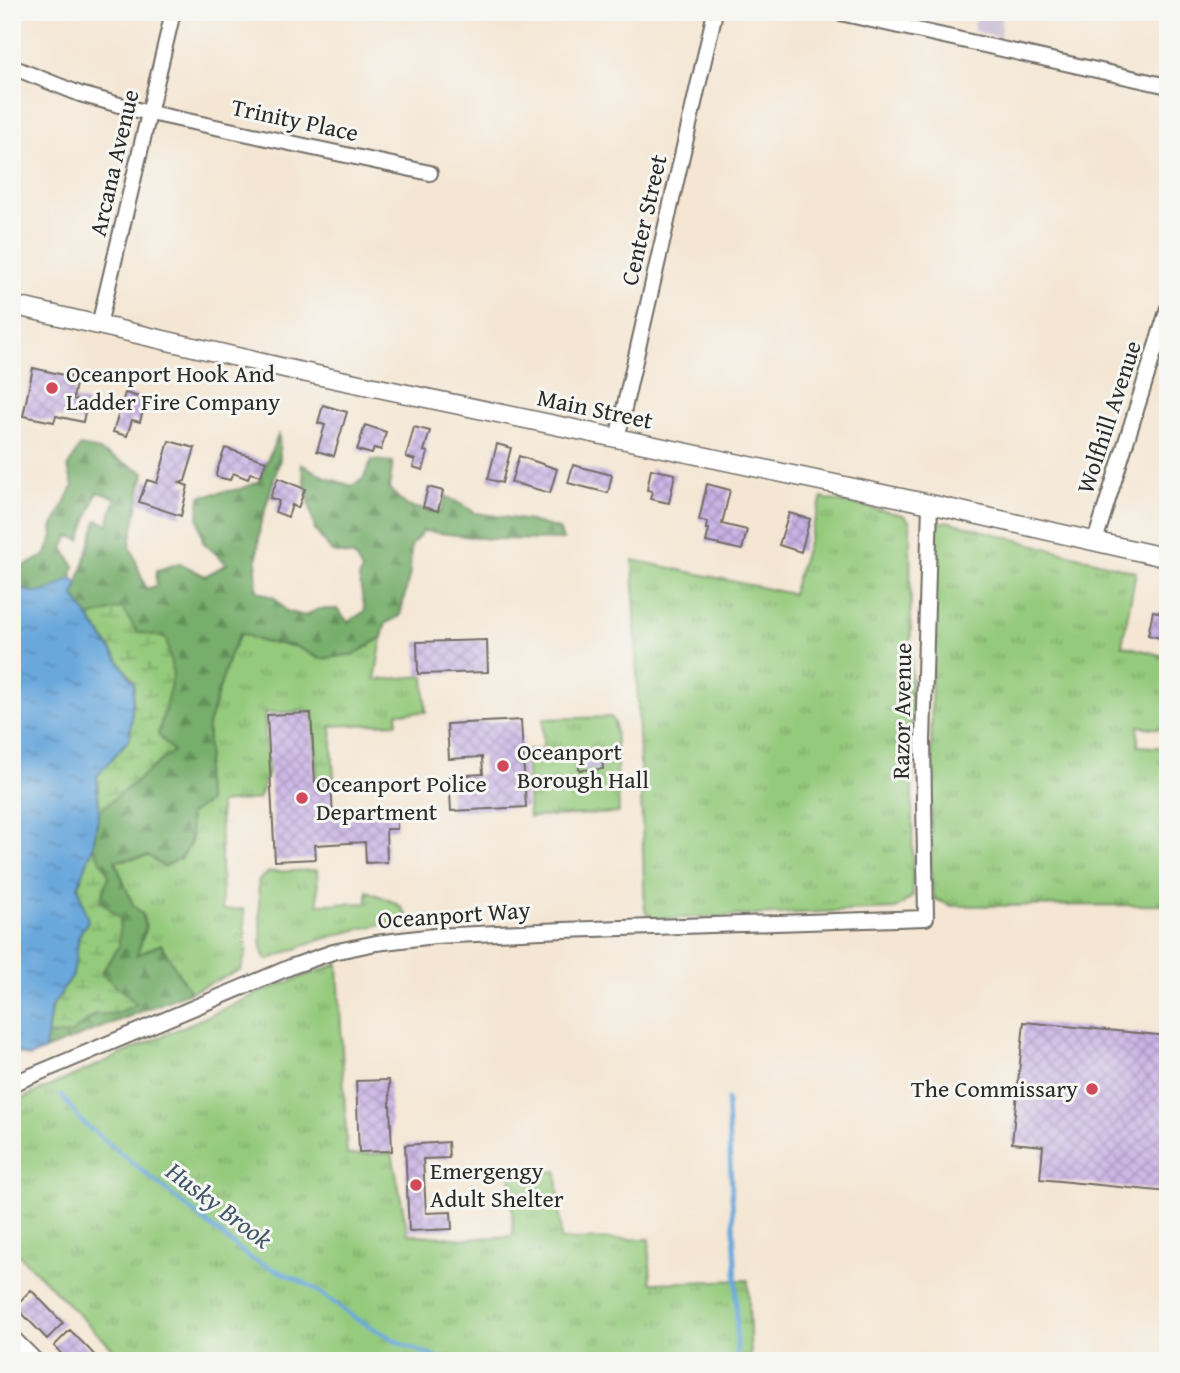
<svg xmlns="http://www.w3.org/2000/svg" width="1180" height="1373" font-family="'Gentium Book Plus',serif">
	<defs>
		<pattern id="grass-tufts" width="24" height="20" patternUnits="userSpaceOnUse" patternTransform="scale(1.75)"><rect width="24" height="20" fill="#94ca7c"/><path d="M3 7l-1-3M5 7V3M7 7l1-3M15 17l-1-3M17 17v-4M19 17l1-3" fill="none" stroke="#79a466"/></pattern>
		<pattern id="forest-firs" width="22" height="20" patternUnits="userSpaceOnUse" patternTransform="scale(1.75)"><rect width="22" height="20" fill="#77ae6c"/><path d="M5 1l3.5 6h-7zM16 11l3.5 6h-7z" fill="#628e59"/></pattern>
		<pattern id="wetland-marsh" width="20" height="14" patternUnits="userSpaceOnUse" patternTransform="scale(1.75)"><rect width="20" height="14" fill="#94ca7c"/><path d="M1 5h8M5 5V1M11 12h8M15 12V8" fill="none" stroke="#79a466"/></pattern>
		<pattern id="water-ripples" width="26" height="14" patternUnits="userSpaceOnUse" patternTransform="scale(1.75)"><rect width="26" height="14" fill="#6ba8dc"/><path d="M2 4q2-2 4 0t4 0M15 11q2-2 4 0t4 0" fill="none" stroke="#5889b3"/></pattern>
		<pattern id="building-cross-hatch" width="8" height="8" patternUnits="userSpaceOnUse" patternTransform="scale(1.75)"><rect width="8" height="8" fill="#c9b2e5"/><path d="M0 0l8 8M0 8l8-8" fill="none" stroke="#a391ba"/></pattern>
	</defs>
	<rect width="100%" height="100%" fill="#f6f6f2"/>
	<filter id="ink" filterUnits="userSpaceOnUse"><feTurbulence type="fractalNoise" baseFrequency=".0143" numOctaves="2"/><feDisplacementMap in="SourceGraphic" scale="14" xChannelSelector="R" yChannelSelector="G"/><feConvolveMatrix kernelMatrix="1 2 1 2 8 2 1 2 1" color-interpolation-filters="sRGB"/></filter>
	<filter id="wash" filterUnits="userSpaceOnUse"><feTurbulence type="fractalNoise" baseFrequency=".00686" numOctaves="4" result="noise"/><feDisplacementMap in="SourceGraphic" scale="28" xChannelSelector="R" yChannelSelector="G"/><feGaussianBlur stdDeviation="1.57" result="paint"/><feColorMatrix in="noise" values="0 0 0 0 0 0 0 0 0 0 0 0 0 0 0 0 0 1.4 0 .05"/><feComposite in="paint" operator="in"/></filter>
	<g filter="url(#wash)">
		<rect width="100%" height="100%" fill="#f4e6d3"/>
		<!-- railway -->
		<path fill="#cbbfd6" d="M975 12H1002L1000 38 974 31Z"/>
		<!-- grass -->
		<path fill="url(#grass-tufts)" stroke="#607a54" stroke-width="2" d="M822 498 903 515 910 522 913 896 896 909 654 919 645 911 633 560 792 594Z
			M947 521 1136 572 1122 645 1168 657V730L1138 726V746L1168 748V905L952 906 935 899 931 884 932 533 940 523Z
			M241 633 263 642 295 646 320 659 355 654 382 637 375 680 424 676 426 712 397 713V723L331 726 334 778 317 780 313 711 264 713 268 772 258 799 220 803 222 910 244 909 246 952 241 970 190 992 161 945 136 956 146 928 142 914 133 905 115 861 149 856 181 859 192 841 189 815 208 801 204 777 208 756V725L230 654Z
			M611 717 615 723 619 813 529 817 526 750 543 749V719Z
			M317 870 318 904 367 903V891C383 899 404 901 408 920 359 927 313 940 268 960L264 957 262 951 258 881 269 872Z
			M338 964 347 1155 392 1153 408 1234 465 1239 513 1236 511 1175 557 1171 561 1240 649 1239 651 1283 748 1280 751 1361H125L12 1248V1103L264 991Z"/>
		<!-- forest -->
		<path fill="url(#forest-firs)" stroke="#516c4c" stroke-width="2" d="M279 433 280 459 260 526 256 569 257 591 275 598 286 611 305 616 318 609H337L348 622 365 611 359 578 362 570 354 556 332 552 315 530 301 464 325 477 352 486 363 479 372 460 393 462 389 489 407 506 440 513 446 496 476 513 530 521 559 529 563 540 489 539 423 531 411 546 410 572 400 616 386 623 382 637 355 654 320 659 295 646 263 642 241 633 230 654 208 725V756L204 777 208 802 189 815C192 844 193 853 164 867L149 856 115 861 133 905 142 914 146 928 137 955 161 944 190 992 45 1050 47 1035 70 1034 96 1014H115L101 973 119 946 100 901 109 875 93 846 99 811 173 751 158 736 173 675 166 638 137 632 122 608 89 617 74 596 97 520 108 524 116 498 97 492 80 540 69 536 63 548 74 566 72 577C49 592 38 599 12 584V564L22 567 45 556 53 536 52 528 73 487 68 467 80 446 95 449 144 472 130 545 146 589 156 586 157 570 180 563 205 576 227 564 203 542 198 516 200 496 240 489 258 482Z"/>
		<!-- wetland -->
		<path fill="url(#wetland-marsh)" stroke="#607a54" stroke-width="2" d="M122 608 137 632 166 638 173 675 158 735 173 751 99 811 97 776 130 738 134 683 89 617Z
			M93 846 109 875 100 901 120 918 119 946 101 973 137 1004 115 1014H95L70 1034 47 1035 51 1008 72 975 79 935 87 921 78 887Z"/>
		<!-- water -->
		<path fill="url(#water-ripples)" stroke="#4b6a84" stroke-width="2" d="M72 577 78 583 74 596 134 683 130 738 97 776 99 811 93 846 78 887 88 921 79 935 73 975 51 1008 45 1050 29 1057 12 1050V584C38 599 49 592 72 577Z"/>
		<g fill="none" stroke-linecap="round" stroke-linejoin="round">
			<!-- stream -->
			<path stroke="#6ba8dc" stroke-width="4.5" d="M61 1095 81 1121 250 1258 311 1286 355 1318 404 1345 445 1361
				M727 1100 736 1275 737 1361
				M502 1361 530 1359 531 1361"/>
		</g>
		<g id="blocks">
			<!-- building -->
			<path fill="url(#building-cross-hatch)" d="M33 368 77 378 73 399 87 402 83 422 56 416 54 422 23 416Z
				M125 393 146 399 140 422 132 420 127 436 113 432Z
				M323 405 347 412 334 456 317 451 325 425 318 423Z
				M365 425 386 432 381 450 374 448 372 454 357 450Z
				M414 427 430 431 424 451 428 452 423 470 413 467 415 460 406 457Z
				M169 441 195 448 185 481 180 483 188 486 181 516 139 502 147 480 157 483Z
				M497 444 511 448 502 483 488 479Z
				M225 448 266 461 261 476 250 473 248 479 233 473 230 480 217 477 216 474Z
				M519 456 557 469 550 493 511 482Z
				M573 465 612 475 608 493 568 483Z
				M651 469 675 474 669 503 650 499 652 491 647 490Z
				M278 478 305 489 298 508 292 505 288 517 275 512 279 501 270 498Z
				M707 484 730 490 722 524 747 530 742 550 706 542 709 529H706L707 522 699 520Z
				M428 487 443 491 438 511 423 507Z
				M789 513 810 519 801 552 779 545Z
				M1153 611 1168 614V640L1148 635Z
				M487 640 488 672 418 674 417 642Z
				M311 713 315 782 331 781 333 817 397 814V829H386L387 862 366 863 365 842 315 845 316 859 275 861 267 715Z
				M521 720 526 807 451 811 449 776 483 774 482 757 449 759 447 724Z
				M578 753H602L603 769 579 770Z
				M1024 1022 1168 1036V1192L1040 1179 1043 1146 1012 1143Z
				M389 1080 392 1151 359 1152 356 1081Z
				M448 1142 449 1158 423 1159 426 1213 451 1212 452 1229 409 1231 405 1145Z
				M31 1290 63 1323 47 1339 15 1306Z
				M70 1330 87 1347 100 1361H68L54 1346Z"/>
		</g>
	</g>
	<g filter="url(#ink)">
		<use href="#blocks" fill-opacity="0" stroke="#716c66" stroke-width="2"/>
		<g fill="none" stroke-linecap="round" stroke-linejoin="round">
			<!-- minor casing -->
			<g stroke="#716c66" stroke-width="18">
				<path id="minor" d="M836 12 1168 86
					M12 67 80 94 141 111 430 173
					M99 325 173 12
					M617 439 715 12
					M1095 541 1168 308
					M12 1084 293 966 333 952 376 943 435 936 563 930 926 918 923 741 930 504
					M12 1337 36 1361"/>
			</g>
			<!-- tertiary casing -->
			<g stroke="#716c66" stroke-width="21">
				<path id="tertiary" d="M12 305 293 370 930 504 1168 558"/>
			</g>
			<!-- minor -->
			<use href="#minor" stroke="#fff" stroke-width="14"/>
			<!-- tertiary -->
			<use href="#tertiary" stroke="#fff" stroke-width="18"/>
		</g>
	</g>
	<!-- markers -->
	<g fill="#d1495b" stroke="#f6f6f2" stroke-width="2.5">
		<circle cx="52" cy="388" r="7"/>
		<circle cx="503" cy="766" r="7"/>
		<circle cx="302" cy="798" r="7"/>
		<circle cx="1092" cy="1089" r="7"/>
		<circle cx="416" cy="1185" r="7"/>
	</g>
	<g text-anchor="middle" stroke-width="6" stroke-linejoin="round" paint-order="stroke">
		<!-- street labels -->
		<g font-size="24" fill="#2b2b2b" stroke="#f6f6f2">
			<text transform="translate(295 120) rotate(12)" y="8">Trinity Place</text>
			<text transform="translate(114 163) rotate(-77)" y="8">Arcana Avenue</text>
			<text transform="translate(644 220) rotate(-77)" y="8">Center Street</text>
			<text transform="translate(595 409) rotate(12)" y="8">Main Street</text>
			<text transform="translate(1109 417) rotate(-72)" y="8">Wolfhill Avenue</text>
			<text transform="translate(902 711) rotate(-89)" y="8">Razor Avenue</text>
			<text transform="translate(454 915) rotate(-4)" y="8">Oceanport Way</text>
		</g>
		<!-- poi labels -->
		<g font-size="24" fill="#2b2b2b" stroke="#f6f6f2" text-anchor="start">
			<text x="66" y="382">Oceanport Hook And<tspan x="66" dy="28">Ladder Fire Company</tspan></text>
			<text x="517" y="760">Oceanport<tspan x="517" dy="28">Borough Hall</tspan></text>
			<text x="316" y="792">Oceanport Police<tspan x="316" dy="28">Department</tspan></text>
			<text x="1078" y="1097" text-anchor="end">The Commissary</text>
			<text x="430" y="1179">Emergengy<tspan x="430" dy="28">Adult Shelter</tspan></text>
		</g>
		<!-- water labels -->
		<g font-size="26" font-style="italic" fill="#415769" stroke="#f6f6f2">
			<text transform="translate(219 1205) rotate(37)" y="9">Husky Brook</text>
		</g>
	</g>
	<!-- margin -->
	<rect width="1180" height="1373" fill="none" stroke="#f6f6f2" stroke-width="42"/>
</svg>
